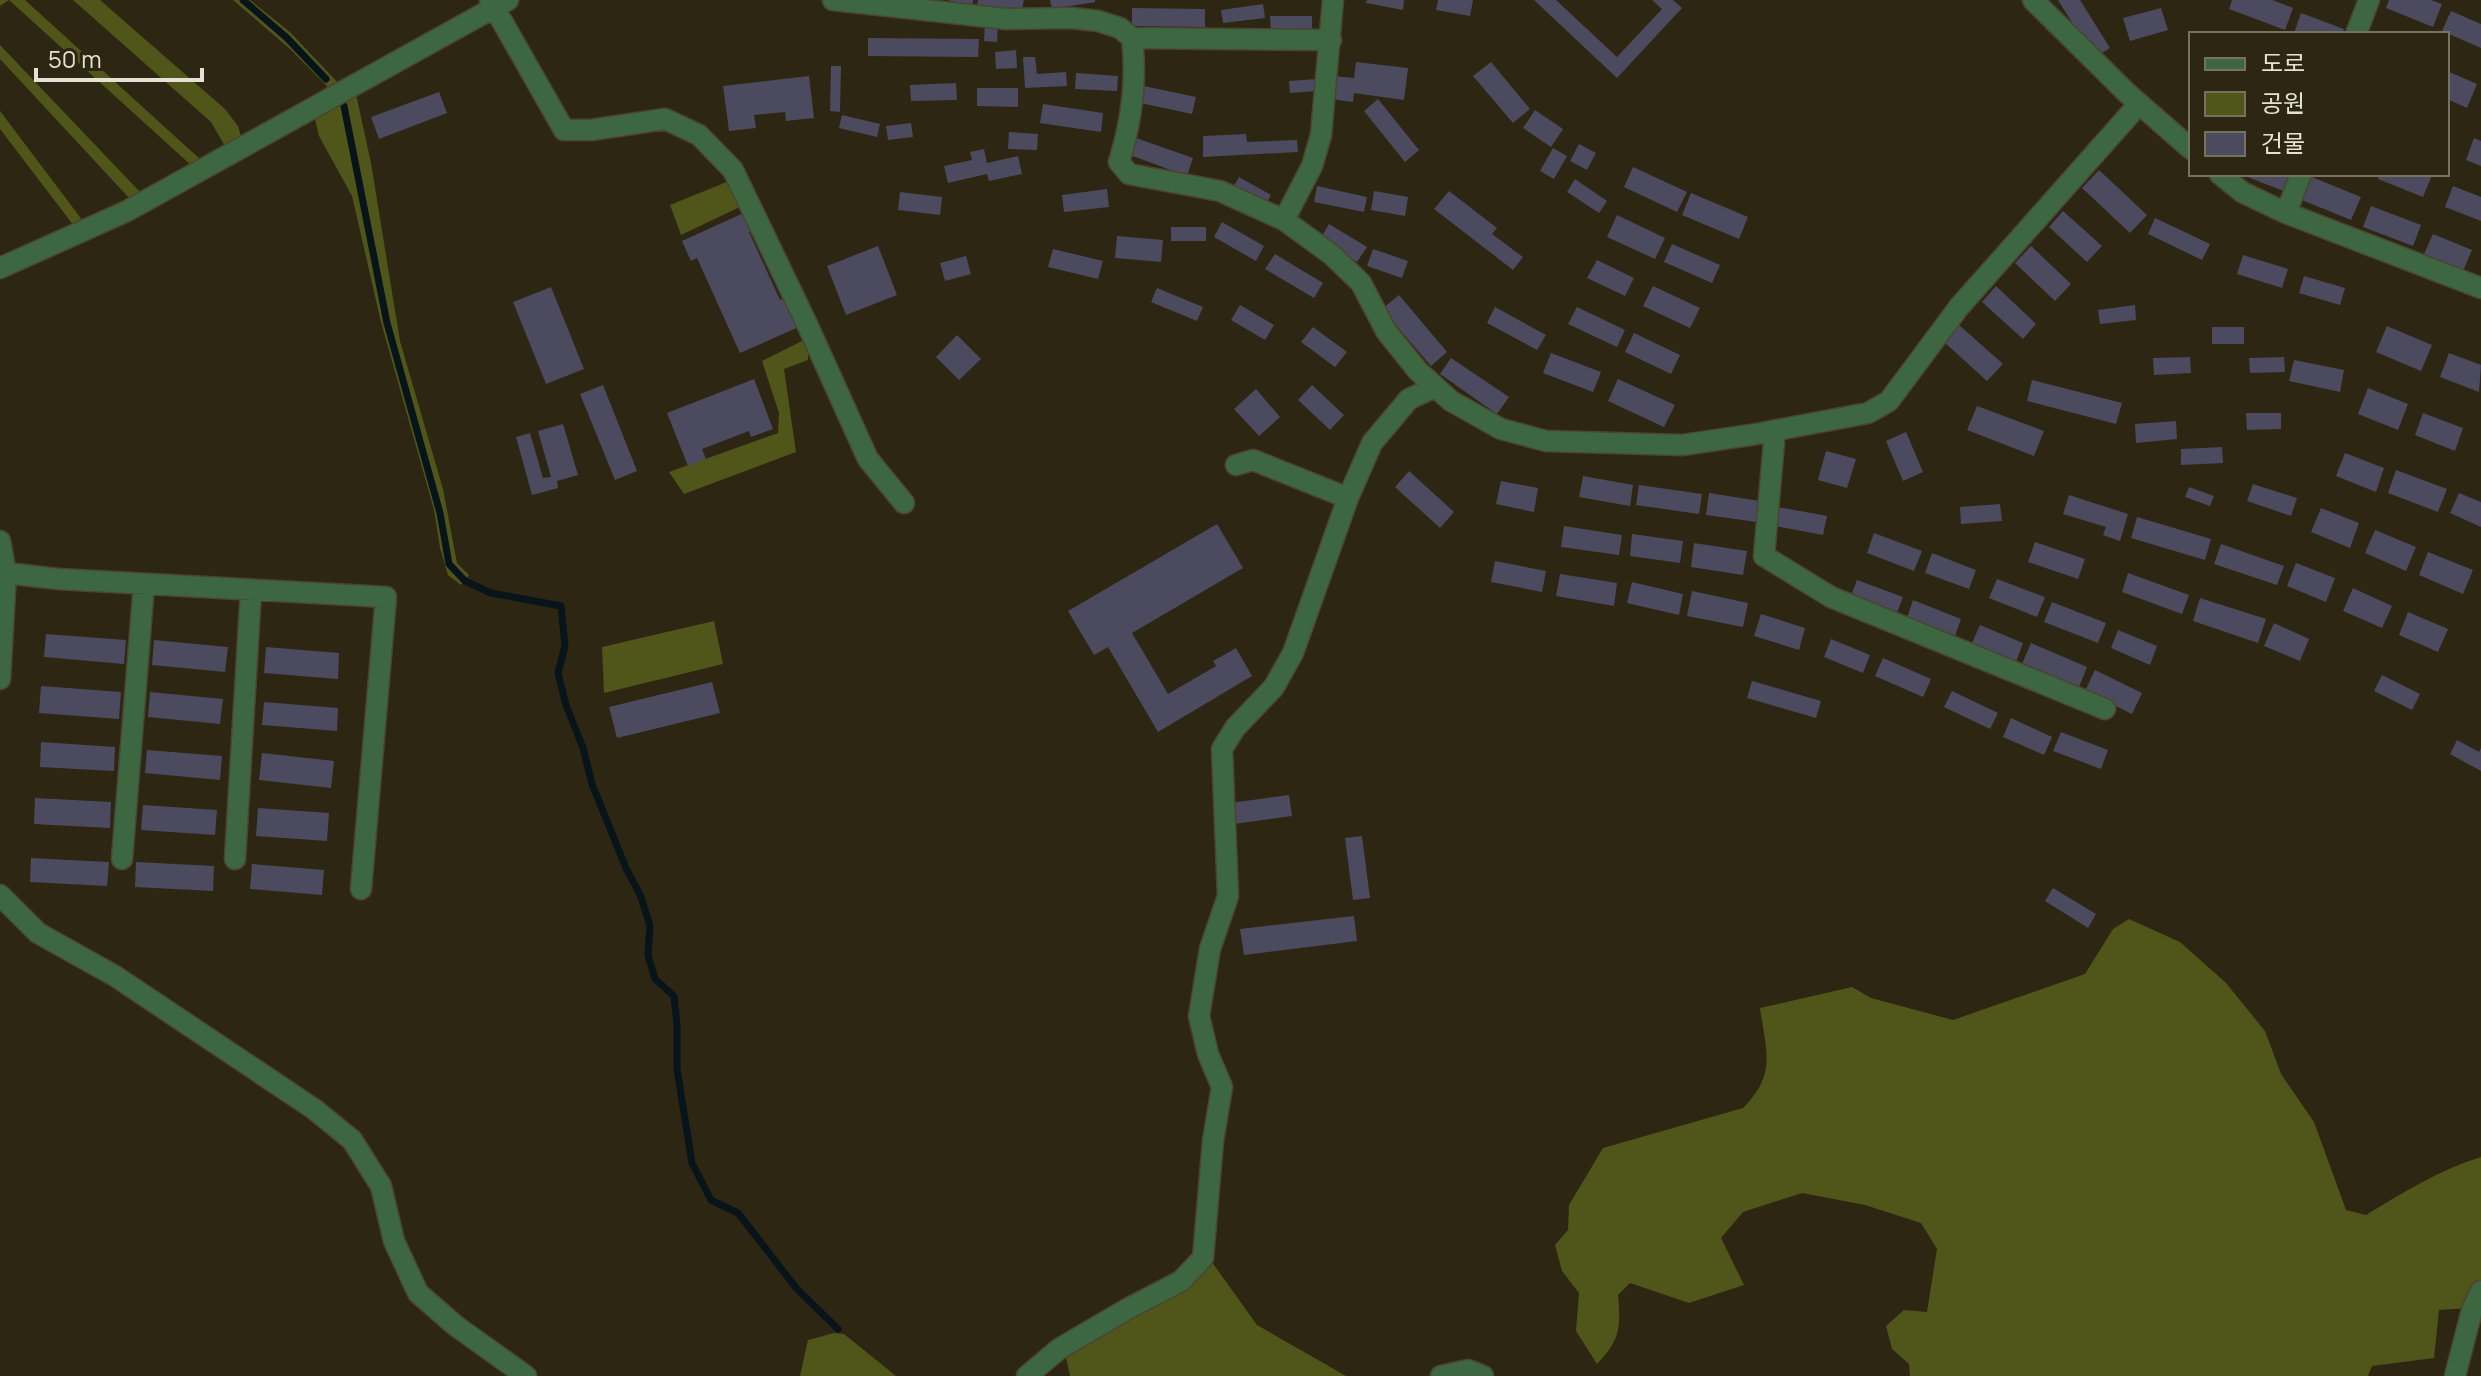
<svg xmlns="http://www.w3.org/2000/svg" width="2481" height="1376" font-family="Manrope,'Noto Sans KR',sans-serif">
	<rect width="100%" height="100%" fill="#2d2612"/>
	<!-- green -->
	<path fill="#50551a" d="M0 0H25L201 160 192 166 9 0 0 6Z
		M73 0H100L225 109 238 126 242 140 226 148 211 122Z
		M233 0H250L290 32 341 86 323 92 327 86 290 49Z
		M0 45 140 192 130 199 0 59Z
		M356 94 371 163 400 341 443 489 457 563 469 575 461 585 448 575 440 548 434 510 381 322 352 196 319 136 314 115Z
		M0 111 83 221 74 226 0 129Z
		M734 179 744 205 681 235 670 205Z
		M808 338V360L784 369 796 452 684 494 669 472 778 433 779 413 762 361Z
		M714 621 723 664 604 693 602 647Z
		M2129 919 2180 942 2226 983 2265 1031 2281 1074 2314 1122 2346 1210 2366 1215C2404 1192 2439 1170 2481 1157V1283L2468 1308 2439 1310 2434 1358 2372 1366 2368 1376H1910L1909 1364 1892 1349 1886 1326 1904 1310 1927 1312 1937 1249 1921 1223 1865 1205 1802 1193 1743 1212 1721 1238 1744 1285 1689 1303 1630 1283 1618 1295C1621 1328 1620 1340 1597 1364L1576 1331 1579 1293 1562 1271 1555 1245 1568 1230 1569 1205 1603 1148 1743 1108C1777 1074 1766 1051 1760 1008L1852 987 1871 998 1953 1020 2085 974 2113 929Z
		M1209 1258 1257 1325 1346 1376H1070L1065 1352Z
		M834 1333 844 1334 896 1376H800L808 1340Z"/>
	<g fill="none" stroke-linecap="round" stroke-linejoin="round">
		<!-- stream -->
		<path stroke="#07141a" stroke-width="7" d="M243 0 287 38 326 79
			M344 106 387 323 440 513 449 564 465 581 491 593 561 606 565 646 558 673 566 705 583 748 592 784 626 868 641 897 650 926 648 955 655 979 674 996 677 1025V1069L692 1163 711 1200 738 1213 797 1289 838 1329"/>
	</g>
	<!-- building -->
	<path fill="#4c4a5f" d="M947 0H973L972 6Z
		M978 0H1024L1021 14 977 6Z
		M1050 0H1095V2L1052 9Z
		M1367 0H1404L1403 10 1366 3Z
		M1438 0H1473L1470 16 1436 10Z
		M1534 0H1556L1617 57 1662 9 1652 0H1673L1682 8 1617 78Z
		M2058 0H2080L2110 48 2094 58Z
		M2232 0H2272L2293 8 2285 30 2229 9Z
		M2389 0H2431L2442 4 2433 27 2386 8Z
		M1263 4 1265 18 1223 23 1221 10Z
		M1132 8 1205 9V27L1132 26Z
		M2161 8 2168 30 2130 41 2123 18Z
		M2451 11 2481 24V48L2442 31Z
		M2301 13 2344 29 2342 34 2294 33Z
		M1270 16H1312V33H1271Z
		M985 22 998 23 997 42 984 41Z
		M868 38 979 39 978 57 868 56Z
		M1016 50 1017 68 996 69 995 52Z
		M1023 57H1035L1037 74 1066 72 1067 86 1025 88Z
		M1356 62 1408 68 1404 100 1354 93 1353 102 1331 99 1333 76 1354 78Z
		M1491 62 1530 109 1513 123 1473 76Z
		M831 66H841L840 112 830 111Z
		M2447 71 2477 84 2467 108 2447 99Z
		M1076 73 1118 76 1117 91 1075 89Z
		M809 76 814 118 786 121 785 112 754 115 756 128 729 131 723 86Z
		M1317 79V91L1290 93 1289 81Z
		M956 83 957 100 911 101 910 85Z
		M1139 85 1196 97 1192 114 1136 102Z
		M977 88H1018V107L977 106Z
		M439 92 447 113 379 139 371 117Z
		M1378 99 1419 150 1405 162 1364 111Z
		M1043 104 1103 113 1101 132 1040 123Z
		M1535 110 1563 129 1551 147 1523 128Z
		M842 115 880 124 877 137 839 128Z
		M911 123 913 137 888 140 886 126Z
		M1009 132 1038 134 1037 150 1008 149Z
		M1246 134 1247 142 1297 140 1298 152 1203 157V136Z
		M1136 138 1193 158 1187 176 1130 155Z
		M2474 138 2481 141V166L2466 160Z
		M1579 144 1596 153 1587 170 1570 161Z
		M1553 148 1567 156 1554 179 1540 171Z
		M984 149 987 163 1018 156 1022 174 989 181 987 174 948 183 944 166 972 160 970 152Z
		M1633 167 1687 192 1677 212 1624 187Z
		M2099 170 2147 215 2130 233 2082 188Z
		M2240 174H2293L2286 192Z
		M2380 174H2430L2432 175 2423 197 2378 179Z
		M2307 175 2361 197 2351 220 2297 198Z
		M1239 177 1271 195 1263 210 1231 191Z
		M1575 179 1607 201 1599 213 1567 192Z
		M1317 186 1367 197 1364 212 1314 202Z
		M2453 186 2481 197V221L2445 207Z
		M1107 189 1109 207 1064 212 1062 195Z
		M1374 191 1408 197 1405 216 1371 210Z
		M1449 191 1497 228 1492 234 1523 257 1513 270 1434 209Z
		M900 192 942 197 940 215 898 210Z
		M1691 193 1748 217 1739 239 1682 215Z
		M2371 206 2421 225 2413 246 2363 227Z
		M748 211 756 229 749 232 780 300 788 296 801 326 740 353 697 258 691 261 682 241Z
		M2063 211 2102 246 2087 262 2049 227Z
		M1617 215 1665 238 1655 259 1607 237Z
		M2155 218 2210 244 2202 260 2148 234Z
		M1222 222 1264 246 1256 261 1214 237Z
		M1329 224 1367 247 1357 262 1320 239Z
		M1171 227H1206V241H1171Z
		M2433 234 2472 250 2463 271 2424 254Z
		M1117 236 1163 240 1161 262 1115 258Z
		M1672 244 1720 265 1712 283 1664 262Z
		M878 246 897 295 846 315 827 266Z
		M2031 246 2071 284 2055 301 2015 263Z
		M1053 249 1103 261 1098 279 1048 267Z
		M1373 249 1408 261 1402 278 1367 266Z
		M1275 254 1323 283 1314 298 1265 269Z
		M2243 255 2288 269 2282 288 2237 274Z
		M966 256 971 274 945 281 940 263Z
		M1597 260 1634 278 1625 296 1587 278Z
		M2304 276 2345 288 2340 305 2299 293Z
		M1653 286 1700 308 1690 328 1643 306Z
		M1996 286 2036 324 2023 339 1982 302Z
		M551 287 584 369 546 384 513 302Z
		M1157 288 1203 307 1197 321 1151 302Z
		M1399 295 1447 352 1431 366 1382 309Z
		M1240 305 1274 325 1265 340 1231 320Z
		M2135 305 2136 320 2100 324 2098 310Z
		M1495 307 1546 335 1537 350 1487 323Z
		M1577 307 1625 330 1617 347 1568 324Z
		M1959 325 2003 364 1987 381 1944 342Z
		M2387 326 2432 345 2421 371 2376 352Z
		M1313 327 1347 352 1335 367 1301 342Z
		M2212 327H2244V344H2212Z
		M1634 333 1680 355 1671 374 1625 352Z
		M957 335 981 359 959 380 936 357Z
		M1551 353 1601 372 1593 392 1543 373Z
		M2449 353 2481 365 2479 392 2440 377Z
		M2190 357 2191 373 2154 375 2153 358Z
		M2284 357 2285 372 2250 373 2249 358Z
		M1451 358 1509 397 1497 414 1440 374Z
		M2294 360 2344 370 2340 392 2289 381Z
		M754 379 773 429 751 437 749 431 702 449 706 459 688 466 667 413Z
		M1618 379 1675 405 1664 427 1608 401Z
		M2032 380 2122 403 2116 424 2027 401Z
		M603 385 637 471 615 480 580 394Z
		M1312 385 1344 415 1330 430 1298 400Z
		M2368 388 2408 404 2398 430 2358 414Z
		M1256 389 1280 417 1259 436 1234 409Z
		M1977 406 2044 431 2034 456 1967 430Z
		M2246 413H2281V429L2247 430Z
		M2423 413 2463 428 2455 451 2415 435Z
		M2176 421 2177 439 2136 443 2135 424Z
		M563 424 578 475 557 481 558 488 532 495 516 437 530 433 543 478 551 477 538 431Z
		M1906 432 1923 472 1903 481 1886 441Z
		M2222 447 2223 463 2181 465V449Z
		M1826 451 1856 459 1847 488 1818 480Z
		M2345 453 2384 468 2376 492 2336 476Z
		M2396 470 2447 489 2438 512 2388 493Z
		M1409 471 1454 512 1440 528 1395 487Z
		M1583 476 1633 485 1630 506 1579 497Z
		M1501 481 1538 488 1534 512 1496 504Z
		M2253 484 2297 498 2291 516 2247 501Z
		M1639 485 1702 494 1699 514 1636 505Z
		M2189 487 2214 496 2210 506 2185 497Z
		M1709 493 1760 501 1757 522 1706 515Z
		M2459 493 2481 502V527L2450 513Z
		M2069 495 2128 514 2120 541 2103 535 2106 527 2063 514Z
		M2000 504 2002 521 1961 524 1960 507Z
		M1773 506 1827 516 1823 535 1770 525Z
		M2321 508 2359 523 2350 548 2311 532Z
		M2137 517 2211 539 2205 560 2131 538Z
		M1217 524 1243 568 1132 633 1168 694 1216 666 1213 661 1236 648 1252 676 1158 732 1108 647 1094 655 1068 611Z
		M1564 526 1622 535 1619 555 1561 547Z
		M2375 530 2416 547 2406 571 2365 553Z
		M1874 533 1922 551 1914 571 1867 553Z
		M1632 534 1683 541 1680 563 1630 556Z
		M2035 542 2085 559 2078 579 2028 562Z
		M1694 543 1747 551 1743 575 1691 567Z
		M2221 544 2284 566 2277 585 2214 564Z
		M2428 552 2473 570 2463 594 2419 575Z
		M1932 553 1976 570 1969 589 1925 573Z
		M1495 561 1546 571 1542 592 1491 582Z
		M2296 563 2335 578 2326 602 2287 586Z
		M2128 573 2189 595 2182 614 2122 592Z
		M1560 574 1617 583 1614 606 1556 596Z
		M1997 579 2045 597 2037 617 1989 598Z
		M1857 580 1903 597 1897 613 1851 596Z
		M1632 582 1683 594 1679 615 1627 603Z
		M2353 588 2392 606 2382 628 2343 611Z
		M1692 591 1748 603 1743 627 1687 616Z
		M2200 598 2266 619 2258 643 2193 621Z
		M1913 600 1961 619 1955 636 1907 618Z
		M2052 602 2106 623 2098 643 2044 622Z
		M2408 612 2448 629 2438 652 2399 635Z
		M1761 614 1805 628 1799 650 1754 636Z
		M2274 623 2309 639 2300 661 2264 646Z
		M1980 625 2023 643 2016 662 1972 643Z
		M2118 630 2157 646 2150 665 2111 648Z
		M46 634 126 640 124 664 44 657Z
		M1831 639 1870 655 1863 673 1824 657Z
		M154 640 228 647 225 672 152 665Z
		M2031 643 2087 667 2079 687 2022 664Z
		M266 647 339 653 338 679 264 673Z
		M1883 658 1931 679 1923 697 1875 676Z
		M2095 670 2142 693 2132 714 2085 691Z
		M2382 675 2420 694 2412 710 2374 691Z
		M1752 681 1821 701 1816 718 1747 698Z
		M712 682 720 713 617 738 609 707Z
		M41 686 121 692 119 719 39 713Z
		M1952 691 1998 713 1990 729 1944 707Z
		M150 692 223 699 220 724 148 717Z
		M264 702 338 708 337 731 262 725Z
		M2011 718 2052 737 2044 755 2003 737Z
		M2061 732 2108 750 2101 769 2053 751Z
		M2457 740 2479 752 2481 748V771L2450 754Z
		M41 742 115 747 114 771 40 767Z
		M147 750 222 756 220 780 145 773Z
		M262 753 334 761 331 788 259 780Z
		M1289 795 1292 816 1234 824 1231 803Z
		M35 798 111 802 110 828 34 824Z
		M143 805 217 810 215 835 141 830Z
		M258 808 329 813 327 841 256 836Z
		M1362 836 1370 898 1353 900 1345 838Z
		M31 858 109 862 107 886 30 882Z
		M136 862 214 866 213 891 135 887Z
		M252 864 324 870 322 895 250 889Z
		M2053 888 2096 914 2088 928 2045 901Z
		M1354 916 1357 941 1244 955 1240 929Z"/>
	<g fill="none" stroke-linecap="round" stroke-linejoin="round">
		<!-- street casing -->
		<g stroke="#4b4431" stroke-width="23">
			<path id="street" d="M490 0 564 130H591L665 119 699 135 733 170 807 324 868 459 904 503
				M833 0 1007 19 1072 18 1098 21 1120 28 1132 38C1137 79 1131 123 1119 162L1129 174 1220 191 1284 220 1332 255 1361 283 1386 331 1418 371 1451 401 1501 429 1546 441 1682 445 1756 434 1868 413 1889 401 1959 307 2139 104
				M2033 0 2127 93 2191 149
				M2356 34 2369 0
				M1132 38 1331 40
				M2220 174 2242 192 2286 213 2481 288
				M2286 213 2301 174
				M1284 220 1312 166 1321 135 1333 0
				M0 268 127 211 508 0
				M1775 431 1764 556 1831 597 2105 709
				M1236 465 1253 460 1348 498
				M0 541 6 573 0 679
				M6 573 58 579 386 597 361 889
				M122 859 144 584
				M235 859 251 590
				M0 895 38 933 115 976 314 1109 352 1140 381 1186 394 1241 418 1293 456 1326 526 1376
				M1027 1376 1059 1349 1129 1308 1181 1281 1203 1258 1213 1141 1222 1087 1208 1054 1199 1016 1210 949 1228 896 1222 749 1235 728 1274 687 1293 653 1348 498 1372 443 1409 399 1435 387
				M1441 1376 1468 1370 1483 1376
				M2455 1376 2472 1310 2481 1291"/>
		</g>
		<!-- street -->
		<use href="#street" stroke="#3d6741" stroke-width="20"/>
	</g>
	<!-- legend -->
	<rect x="2189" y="32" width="260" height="144" fill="#2d2612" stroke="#777160" stroke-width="2"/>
	<rect x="2205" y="58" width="40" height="12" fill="#3d6741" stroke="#777160" stroke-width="2"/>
	<text x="2261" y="72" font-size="24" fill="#e6e1d5">도로</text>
	<rect x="2205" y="92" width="40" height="24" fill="#50551a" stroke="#777160" stroke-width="2"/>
	<text x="2261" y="112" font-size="24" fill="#e6e1d5">공원</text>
	<rect x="2205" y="132" width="40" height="24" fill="#4c4a5f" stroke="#777160" stroke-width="2"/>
	<text x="2261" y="152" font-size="24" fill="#e6e1d5">건물</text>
	<!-- scale -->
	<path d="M36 68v12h166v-12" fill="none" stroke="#e6e1d5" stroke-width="4"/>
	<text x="48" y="68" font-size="24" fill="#e6e1d5" stroke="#2d2612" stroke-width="6" paint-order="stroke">50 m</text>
</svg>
